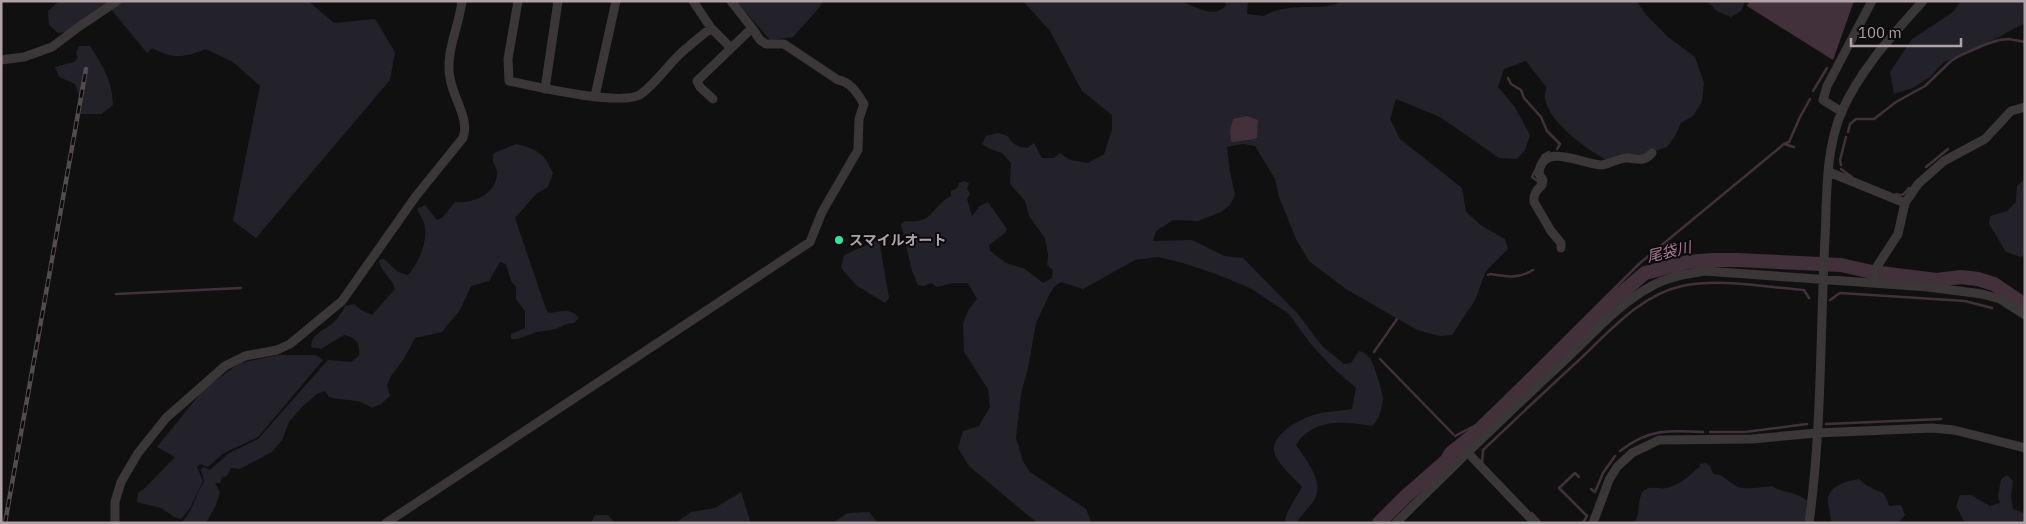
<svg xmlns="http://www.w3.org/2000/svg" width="2026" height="524" font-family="'IBM Plex Sans','Noto Sans JP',sans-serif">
	<rect width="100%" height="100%" fill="#111010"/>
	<!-- green -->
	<path fill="#23222a" d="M59 1H308L334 23 375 19 395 52 390 80 256 238 233 221 260 86 233 62 206 49C183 58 173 59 152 48L147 53 106 3 66 32 58 33 49 25 48 11Z
		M736 1H823L819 8 793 37 770 40Z
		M1023 1C1074 1 1126 0 1176 1 1193 2 1212 22 1226 5L1225 1H1248L1247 14 1264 16C1291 0 1319 13 1344 1H1636L1648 17 1669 38 1695 57 1704 83 1702 102 1693 116 1681 123 1675 136 1667 147 1636 157C1624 151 1617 154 1606 160 1586 148 1550 124 1545 99 1544 96 1546 91 1546 87L1526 61 1504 69 1498 87 1515 107 1530 135 1525 150 1517 159 1499 158 1440 117 1396 99 1390 119 1400 139 1462 188 1466 212 1482 226 1505 239 1508 249 1486 271 1475 300 1452 335 1440 336 1417 330 1346 289 1309 261 1297 241 1279 197 1275 179 1255 146 1243 144 1227 147 1230 172 1235 195 1230 205 1221 212 1198 221 1173 220 1156 231 1153 241 1192 240 1224 256 1243 258 1298 314 1322 346 1344 364 1351 363 1359 351C1364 352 1369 356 1371 360 1374 365 1383 393 1383 398 1382 408 1380 419 1372 426 1345 421 1312 418 1296 445 1307 461 1326 483 1313 502 1308 509 1301 515 1296 523H1284L1288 511 1302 487C1294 478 1282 468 1276 457 1265 436 1301 418 1317 414 1328 411 1340 411 1352 409L1356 388 1332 367 1310 343 1289 314 1250 288 1216 274 1183 263 1158 257 1135 260 1083 289 1061 282 1055 286 1050 293 1036 323 1028 368 1021 394 1016 438 1023 461 1030 472 1086 509 1091 521 1090 523 1036 522 969 466 958 448 963 431 979 426 990 407 988 389 964 352 963 323 969 309 977 299 968 283H953L937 287 931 283 924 286 918 285 912 271 901 224 905 221C935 224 928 209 951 196V191L957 188 959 183 964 181 969 183 967 189 970 194 967 199 972 216 980 206 988 202 1007 229 1005 233 989 245 990 251 1006 263 1025 269 1043 283 1052 278 1053 270 1047 265 1048 255 1045 238 1029 216 1025 201 1010 184 1011 163 1002 153 990 149 982 144 986 136 998 133 1008 136C1013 145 1018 147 1027 148L1034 143 1042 158H1054L1060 153 1070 160 1088 163 1104 154 1112 130V115L1082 91 1050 31Z
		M1707 1H1745L1741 11 1731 17 1717 11Z
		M1961 1H2025V23L1978 48 1944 62 1930 77 1913 88 1894 94 1890 72 1912 39 1953 12Z
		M79 46H90C103 67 112 79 113 105L101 114H81L80 99 75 84 59 77 55 67 74 62 78 57 76 53Z
		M516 144C537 149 544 153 553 173L548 187 536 194 515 218 546 309 549 313C560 312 570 307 579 318L574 323C565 323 562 327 555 329 549 331 544 330 538 332 528 334 522 340 511 339V334L525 328V311L516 299V287L511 281 506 264 500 262 489 281 471 286 460 310 442 332 415 338 405 357 391 376 387 385 390 396 381 404 372 408C355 397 347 402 329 397L325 391 317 394 302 407 289 422 282 440 272 452 240 469 231 468 227 476 222 477 220 483H215L220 492 216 505 206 523H181C193 512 195 495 204 482L201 469 203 467 210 470 229 453 258 439 328 360 351 362 359 356C360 343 357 338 344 335L321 349 311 347C312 333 323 331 333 323 338 319 342 312 345 306L354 304 361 310 372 315 395 289C392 277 380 272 379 260L384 259 398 272 408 275C419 263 429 239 424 223 422 218 419 213 417 209L425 205 437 220 442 218 455 202C472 204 495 195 497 175 498 165 490 165 494 153Z
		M2025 179V255L2021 257 2006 252 1989 224 1990 216 2007 211 2016 202 2017 186Z
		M878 234 889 298 885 303 856 285 841 268 844 255 869 244Z
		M278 355H316L323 360 258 437 224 453 208 467 200 464 197 467 203 481 190 508 181 519 174 517 161 508 137 502 138 493 146 487 175 457 157 447 204 389 240 363Z
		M1706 463 1710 466 1713 474C1726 474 1730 486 1742 488 1752 489 1763 487 1772 486 1783 494 1797 491 1807 501L1806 523H1634C1641 514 1637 502 1642 493 1648 484 1659 490 1667 488 1673 486 1681 483 1685 479 1691 475 1693 471 1700 467V464Z
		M2007 475 2013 481 2011 497 2013 509 2024 513 2025 512V523H1965L1956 506 1960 495H1971L1990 506 2000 503 1998 496 2001 479Z
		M1859 479C1863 482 1866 486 1870 487 1882 494 1885 490 1889 506L1901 505 1905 515 1898 523H1831C1831 516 1829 510 1828 503 1826 486 1847 481 1859 479Z
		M741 492 751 523H676L691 512 715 508Z
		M869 512 878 523H832L848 513Z
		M595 515H608L615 523H591Z"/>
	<!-- water -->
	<path fill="#42313b" d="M1749 1H1854L1833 60 1747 6Z
		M1247 116 1258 120 1257 137 1255 139 1233 142 1231 141 1230 131 1233 119Z"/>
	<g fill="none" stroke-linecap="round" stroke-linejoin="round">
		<!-- stream -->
		<path stroke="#42313b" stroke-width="2.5" d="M1508 78 1511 84 1521 90 1524 98 1541 117 1547 131 1560 144 1557 149
			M1813 91 1827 68
			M1848 132 1850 124 1856 119H1874L1896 102 1925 86 1951 61 1959 56 1984 45 1999 40 2009 39 2025 42
			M1784 144 1789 142 1800 117 1810 99
			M1541 159 1543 155 1549 152
			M1841 165 1840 160 1846 137
			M1926 167 1948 149
			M1536 169 1532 177 1539 182 1538 183
			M1841 169 1852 177
			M1896 194C1903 197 1905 193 1909 188
			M1488 275 1490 274C1507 277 1518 279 1533 270
			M116 294 241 288
			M1830 300 1840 293 1965 301 1992 308
			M1374 352 1397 319
			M1380 359 1453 434
			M1826 424 1941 419
			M1710 432H1745L1807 424
			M1455 436 1478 424 1640 263 1784 144 1794 147
			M1460 441 1464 444
			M1620 451C1648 429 1668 430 1703 432
			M1482 463 1483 450C1515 420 1546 390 1578 361 1608 333 1640 295 1682 286 1721 278 1764 287 1804 290L1809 298
			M1579 477 1575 473 1559 488 1587 516 1583 523
			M1591 489 1595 492 1603 473 1615 456
			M1532 513 1541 523"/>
		<!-- river -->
		<path stroke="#42313b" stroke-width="14" d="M1379 523 1406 496 1446 461 1451 453 1476 433 1611 302 1645 273 1688 262 1713 260H1737L1841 265 1872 272 1937 280 1961 277 1978 279 1994 284 2025 305"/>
		<!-- minor -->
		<path stroke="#3b3637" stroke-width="9" d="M518 1 508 59 509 81C532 86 623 107 641 94 656 83 668 65 681 53 691 44 701 36 711 28
			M693 1 711 28 731 48
			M731 1 752 28
			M1 60 24 57 52 47 80 26 117 1
			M545 89 558 1
			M595 96 616 1
			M1842 112 1823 100 1827 86 1872 1
			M1829 172 1905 203
			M1561 248V243L1551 231 1534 202C1533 194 1537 190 1542 185L1543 180 1539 174C1541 140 1584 165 1602 165 1611 164 1619 157 1628 158 1638 159 1644 162 1652 153
			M1873 283 1874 271 1898 234 1905 203 1918 184 1944 161 1985 139 2011 111 2025 107
			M1467 452 1535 523
			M115 523V502L121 482 138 453 166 418 225 366 245 356 277 350 290 344 342 301 416 196 463 138C470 119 453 98 450 78 445 52 459 27 462 1
			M386 523 810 242 822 212 858 150 859 119 864 104C857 93 851 82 838 80L784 44H766L760 40 752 28 697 81 700 87 713 99
			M1396 523C1451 468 1507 414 1564 361 1591 336 1617 305 1650 287 1667 277 1686 274 1705 271L1928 287 1982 294 2000 299 2025 315
			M1593 523 1609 480 1617 467 1632 453 1659 440 1752 439 1817 433 1932 428 1954 430 2025 448
			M1809 523C1822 429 1820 333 1825 238 1827 197 1825 150 1842 111 1861 68 1893 35 1923 1"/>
		<!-- rail casing -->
		<g stroke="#534c4e" stroke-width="4.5">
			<path id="rail" d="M5 523 86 69"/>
		</g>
		<!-- rail -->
		<use href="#rail" stroke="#0c0b0b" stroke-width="2.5" stroke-dasharray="8" stroke-linecap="butt"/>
	</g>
	<!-- markers -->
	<circle fill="#34e59f" stroke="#0c0b0b" stroke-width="2" cx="839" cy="240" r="5"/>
	<g text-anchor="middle" stroke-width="4" stroke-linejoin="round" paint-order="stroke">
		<!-- poi labels -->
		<g font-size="14" font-weight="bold" fill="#b1a2a7" stroke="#0c0b0b" text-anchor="start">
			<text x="849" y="245">スマイルオート</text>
		</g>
		<!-- water labels -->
		<g font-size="15" font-style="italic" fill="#ab7a97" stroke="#0c0b0b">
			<text transform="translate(1669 252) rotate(-13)" y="5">尾袋川</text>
		</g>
	</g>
	<!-- border -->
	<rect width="2026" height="524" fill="none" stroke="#b1a2a7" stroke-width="5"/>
	<!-- scale -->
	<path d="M1851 38v8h110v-8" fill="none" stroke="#b1a2a7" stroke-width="2.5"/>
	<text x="1858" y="38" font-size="15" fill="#b1a2a7" stroke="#0c0b0b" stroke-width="4" paint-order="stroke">100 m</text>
</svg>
